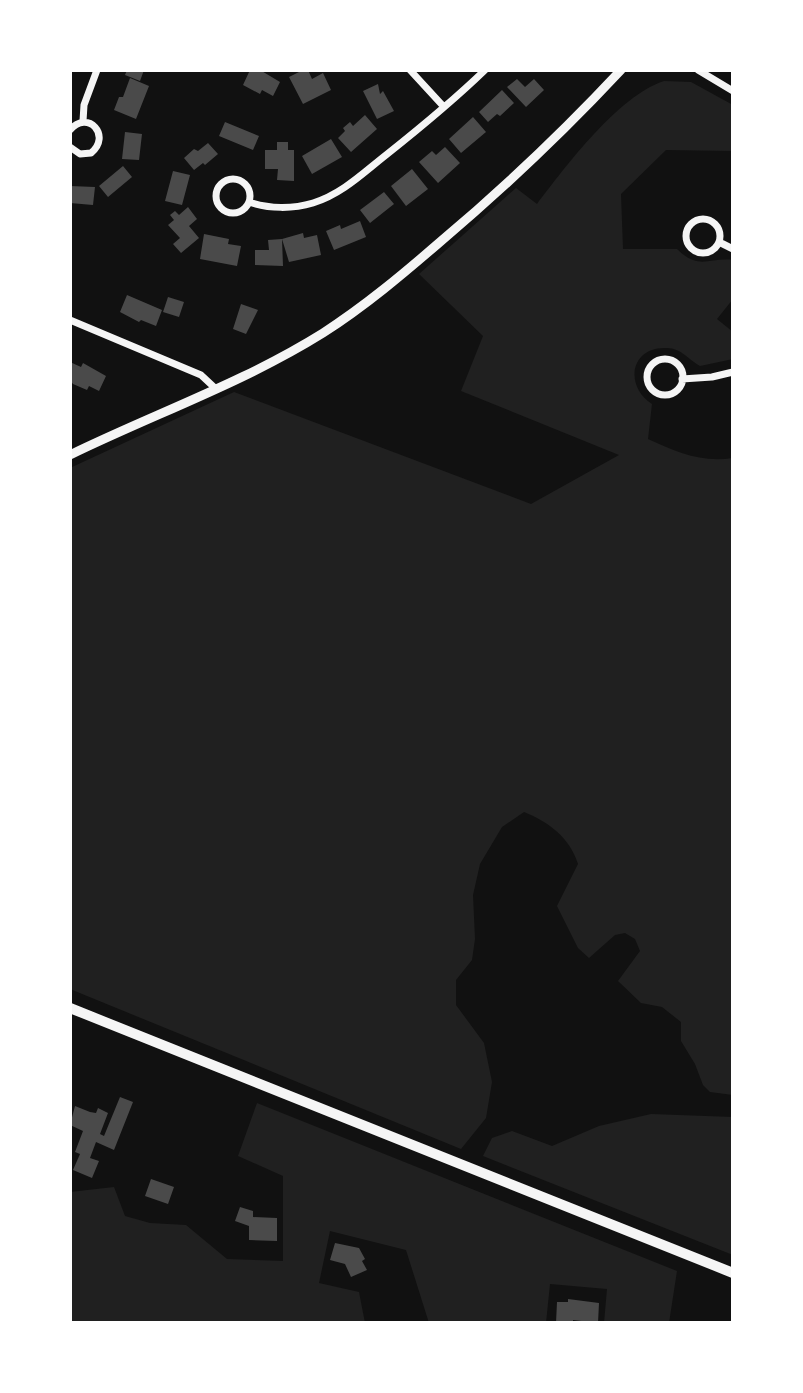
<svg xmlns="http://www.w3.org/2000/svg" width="803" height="1393" font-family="Cabin,sans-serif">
	<rect width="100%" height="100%" fill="#111"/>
	<!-- green -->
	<path fill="#202020" d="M664 81 691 82 733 105V151L666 150 621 194 623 249H677C699 271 709 257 733 260V299L717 319 733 332V359L700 366C689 360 681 348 667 348 630 346 624 386 652 404L648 439C677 452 701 463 733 458V1095L710 1092 703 1085 695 1064 681 1041V1022L662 1007 641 1003 618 981 640 951 635 939 625 933 615 935 589 958 578 948 557 906 578 864C570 838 549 822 524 812L502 827 480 864 473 895 475 939 472 960 456 980V1005L484 1043 492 1082 486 1118 461 1149 70 989V468L234 392 531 504 619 455 461 391 483 336 419 274 516 188 537 204C566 166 618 96 664 81Z
		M257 1103 677 1271 669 1323H604L607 1289 550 1284 546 1323H429L406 1250 330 1231 319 1283 359 1292 365 1323H70V1192L114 1187 125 1216 150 1223 186 1225 227 1259 283 1261V1176L238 1156Z
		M651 1114 733 1117V1255L483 1156 492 1138 512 1131 552 1146 599 1126Z"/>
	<!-- building -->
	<path fill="#4a4a4a" d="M127 70H144L140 81 125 75Z
		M250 70H260L280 82 273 96 262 90 260 94 243 85Z
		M303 70H308L312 79 323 73 331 90 303 104 289 77Z
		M130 78 149 86 136 119 114 110 119 97H123Z
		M517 79 525 87 534 79 544 90 526 107 507 87Z
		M378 84 380 94 383 91 394 111 377 119 363 91Z
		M502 90 514 103 500 116 497 114 488 122 479 112Z
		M365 115 377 129 351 152 338 138 345 131 343 128 350 122 353 126Z
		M473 117 486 132 461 153 449 139Z
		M225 122 259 136 253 150 219 136Z
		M125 132 142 134 139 160 122 159Z
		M331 139 342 157 312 174 302 156Z
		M277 142H288V150H294V181L277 180 278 169H265V150H277Z
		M208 143 218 154 205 165 203 163 194 170 184 158 194 149 198 151Z
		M445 147 460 163 438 183 419 162 432 151 436 155Z
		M123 166 132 177 108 197 99 186Z
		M412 169 428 189 406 206 391 186Z
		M173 171 190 175 182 205 165 201Z
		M70 186 95 187 93 205 70 203Z
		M384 192 394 204 370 223 360 210Z
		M188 207 197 219 189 226 199 238 181 253 173 244 180 238 168 225 174 220 170 215 175 211 179 215Z
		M360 221 366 237 334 250 326 231 340 225 341 229Z
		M303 233 304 238 317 235 321 255 289 262 282 239Z
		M204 234 229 239 228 244 241 246 237 266 200 259Z
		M282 239 283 266 255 265V250H269L268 240Z
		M127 295 162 310 156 326 141 320 139 322 120 312Z
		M168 297 184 302 179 317 163 312Z
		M241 304 258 310 246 334 233 329Z
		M70 362 81 367 83 363 106 376 99 391 89 386 87 390 73 384 70 380Z
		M120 1097 133 1102 114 1150 96 1142 90 1158 99 1161 92 1178 73 1170 80 1154 75 1152 83 1131 70 1125 75 1106 90 1112 96 1113 98 1108 108 1113 100 1134 104 1136Z
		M151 1179 174 1187 168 1204 145 1196Z
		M240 1207 253 1211V1217L277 1218V1241L249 1240V1226L235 1221Z
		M335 1243 359 1248 365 1259 362 1261 367 1270 351 1277 345 1264 330 1260Z
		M568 1299 599 1303 598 1323 573 1320V1323H556L557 1302H568Z"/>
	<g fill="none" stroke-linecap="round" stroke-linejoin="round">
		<!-- minor -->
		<path stroke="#f5f5f5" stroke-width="7" d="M410 70 444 107
			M698 70 733 91
			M83 121 84 105 97 70
			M70 130C88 109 112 136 91 153L80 154 70 147
			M216 196a17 17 0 1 1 34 0a17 17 0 1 1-34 0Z
			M249 202C269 209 293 209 313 203 342 194 363 173 386 155 420 128 454 100 485 70
			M686 236a17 17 0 1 1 34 0a17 17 0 1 1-34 0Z
			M719 242 733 249
			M70 320 201 375 216 389
			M647 377a18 18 0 1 1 36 0a18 18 0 1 1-36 0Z
			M682 379 712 377 733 372"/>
		<!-- tertiary -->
		<path stroke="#f5f5f5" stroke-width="9" d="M70 455C154 414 243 383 323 333 365 306 403 274 440 242 504 188 564 131 621 70"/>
		<!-- secondary -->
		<path stroke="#f5f5f5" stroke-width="10" d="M70 1008 733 1273"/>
	</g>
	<!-- border -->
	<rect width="803" height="1393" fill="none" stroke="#ffffff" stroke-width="144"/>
</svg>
